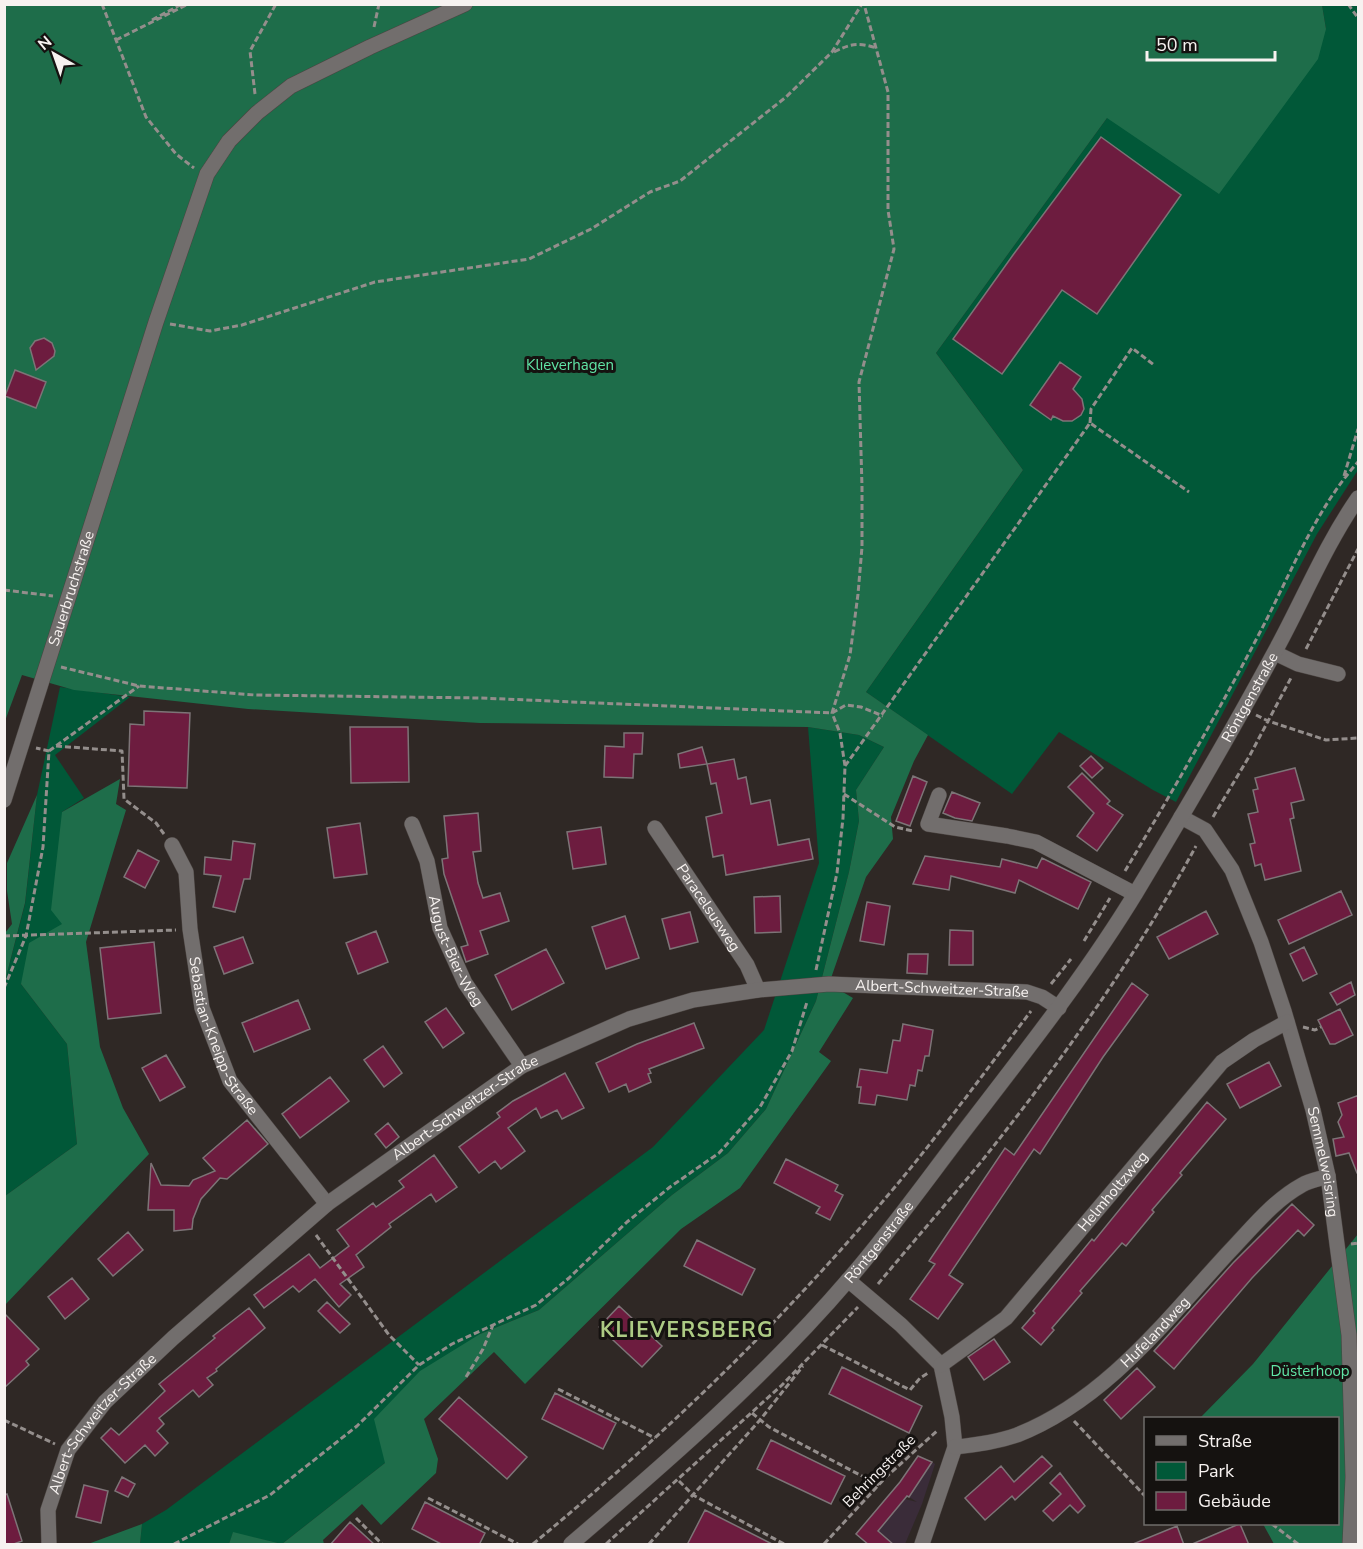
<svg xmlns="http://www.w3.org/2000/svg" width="1363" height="1549" font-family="'Nunito Sans',sans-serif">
	<rect width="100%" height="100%" fill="#2f2825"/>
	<!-- industrial -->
	<path fill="#3a2c39" d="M932 1462 935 1464 922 1504 905 1544H894L878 1531 905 1499 917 1502 909 1497Z"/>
	<!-- green -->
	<path fill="#015838" d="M1322 5H1358V470L1317 534 1176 802 1153 790 1059 732 1012 794 866 692 1023 470 936 353 1107 118 1326 29Z
		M60 687 130 697 55 755 84 798 62 812V924L21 984 67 1044 77 1144 5 1196V981L25 904 37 795Z
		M808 727 859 735 884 747 856 790 859 821 849 872 816 1001 766 1109 728 1153 672 1195 539 1310 480 1334 385 1463 282 1544 233 1533 229 1544H140L142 1524 166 1510 653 1147 764 1030 819 863Z"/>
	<!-- forest -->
	<path fill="#1e6d4a" d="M5 5H1322L1326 29 1318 59 1219 194 1107 118 936 353 1023 470 866 692 928 735 914 761 891 817 893 839 866 877 829 984 853 998 819 1052 831 1061 740 1188 681 1229 525 1384 494 1352 424 1419 438 1459 436 1473 381 1525 362 1504 323 1540 324 1544H229L233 1532 282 1544 385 1463 374 1419 420 1371 480 1334 539 1310 672 1195 728 1153 766 1109 816 1001 849 872 859 821 856 790 884 747 859 735 808 727 480 723 248 709 74 690 22 675 5 721Z
		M120 779 116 804 126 810 86 942 100 1047 123 1108 149 1154 5 1305V1196L77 1144 67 1044 21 984 29 943 62 924 51 910 62 812Z
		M37 795 25 903 5 981V933L12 924 7 891V863Z
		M1358 1234V1541L1353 1544H1274L1263 1524H1338V1418H1200L1253 1364Z
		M142 1524 140 1544H88Z"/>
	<!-- building -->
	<path fill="#6d1c3f" stroke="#7d7477" stroke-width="1.5" d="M1101 137 1181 195 1097 314 1062 290 1002 374 953 339 1013 255Z
		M44 338 52 343 55 351 54 356 36 370 30 348 35 341Z
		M1060 362 1081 377 1073 389 1082 399 1084 409 1081 415 1072 421H1063L1053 416 1051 420 1030 405Z
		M15 370 46 382 36 408 5 396Z
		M144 711 190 713 187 788 128 786 130 724 144 725Z
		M350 727H408L409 782 351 783Z
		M624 733H643L642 754H634L633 778 604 777 605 746 624 747Z
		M702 747 707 764 680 768 678 754Z
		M1091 756 1103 768 1092 778 1080 766Z
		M734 759 738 779 746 777 751 804 770 800 778 845 809 839 813 859 726 875 723 855 713 857 706 817 722 813 716 783 711 784 707 764Z
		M1295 768 1304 800 1291 803 1294 818 1290 819 1301 871 1265 880 1261 864 1255 866 1250 844 1255 843 1248 814 1258 812 1253 790 1258 789 1255 778Z
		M1082 773 1110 801 1107 804 1123 815 1097 851 1077 836 1094 813 1068 787Z
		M913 776 927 782 910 826 896 821Z
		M952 792 980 803 972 821 955 818 943 813Z
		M478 813 481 851 473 852 478 883 483 898 500 893 509 921 480 931 488 954 466 962 461 947 468 945 444 874 442 859 448 858 444 816Z
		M360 823 367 874 334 878 327 828Z
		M601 827 606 864 573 869 567 832Z
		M233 841 255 844 250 879H244L235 912 213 907 221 876 204 874 205 857 231 860Z
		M138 850 159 861 145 888 124 877Z
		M925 856 1000 867 1002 859 1037 868 1042 858 1091 882 1078 909 1019 880 1015 893 951 876 949 890 913 884Z
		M1341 891 1352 915 1289 944 1278 920Z
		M780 896 781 932 755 933 754 897Z
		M867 902 890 906 884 945 860 941Z
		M1206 911 1218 934 1169 959 1157 937Z
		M690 912 698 942 670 949 662 919Z
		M625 916 639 958 606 969 592 927Z
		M950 930 973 931V965H949Z
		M376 931 388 962 358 974 346 943Z
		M243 937 253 963 224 974 214 947Z
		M154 942 161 1013 108 1019 100 948Z
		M1304 947 1317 974 1303 981 1290 954Z
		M546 949 564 983 512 1010 495 975Z
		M908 954H928L927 974 907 973Z
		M1351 982 1355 995 1337 1005 1330 993Z
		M1132 983 1148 995 1103 1057 1040 1154 1034 1149 949 1275 963 1284 938 1319 910 1299 935 1264 929 1261 1005 1148 1014 1155Z
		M298 1000 310 1029 254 1052 242 1023Z
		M446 1008 464 1033 443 1048 425 1022Z
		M1340 1009 1353 1035 1335 1044H1330L1318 1020Z
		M694 1023 704 1048 649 1069 651 1073 648 1074 651 1082 629 1092 626 1084 609 1092 596 1063 637 1044Z
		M903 1024 933 1030 929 1056H925L922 1071 918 1070 915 1086 910 1085 907 1100 877 1095 875 1105 859 1103 861 1087H857L860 1069 887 1073 893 1040 900 1041Z
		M383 1046 402 1073 384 1087 364 1060Z
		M166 1055 185 1087 160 1101 142 1068Z
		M1269 1062 1281 1086 1240 1108 1227 1084Z
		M565 1073 584 1108 562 1119 557 1110 541 1118 536 1108 508 1128 525 1151 501 1169 495 1161 479 1173 459 1147 500 1117 497 1113 513 1101Z
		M330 1077 349 1101 300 1138 282 1114Z
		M1359 1095V1173H1357L1349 1153 1336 1156 1333 1139 1344 1137 1338 1122 1342 1115 1338 1103Z
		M1207 1102 1226 1119 1180 1173 1182 1175 1152 1210 1154 1212 1126 1246 1122 1243 1080 1291 1082 1293 1052 1328 1054 1330 1041 1345 1022 1328 1035 1313 1033 1311 1092 1239 1094 1241Z
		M247 1120 268 1144 227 1179 220 1178 201 1199 193 1219 192 1229 174 1231V1210H148L151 1163 161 1185 189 1186 193 1180 215 1171 203 1158Z
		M388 1123 399 1137 386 1148 375 1134Z
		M434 1155 457 1187 436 1202 431 1194 389 1224 391 1227 356 1255 364 1267 340 1284 351 1295 339 1307 315 1279 299 1292 293 1286 264 1308 254 1295 309 1254 320 1268 349 1246 337 1230 373 1203 376 1207 404 1187 399 1181Z
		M786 1159 838 1185 835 1191 843 1195 830 1220 816 1213 820 1207 774 1183Z
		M1292 1204 1314 1225 1304 1236 1298 1230 1252 1278 1174 1369 1154 1351 1233 1263Z
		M128 1232 143 1250 113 1276 98 1259Z
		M697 1240 755 1269 742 1295 684 1266Z
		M72 1278 89 1299 65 1319 48 1297Z
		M327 1302 350 1324 340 1333 318 1311Z
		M619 1306 662 1346 642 1367 599 1327Z
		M249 1308 265 1328 216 1369 217 1371 207 1378 213 1385 199 1397 193 1390 159 1418 164 1424 157 1431 168 1443 155 1456 145 1445 125 1463 101 1438 111 1428 119 1435 165 1391 159 1384 215 1338 213 1336Z
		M4 1313 39 1349 26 1361 29 1365 4 1388Z
		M994 1339 1010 1362 984 1380 968 1357Z
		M842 1367 922 1406 909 1433 829 1394Z
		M1137 1368 1155 1387 1121 1419 1104 1400Z
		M555 1393 616 1423 603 1449 542 1419Z
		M459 1397 527 1457 507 1479 439 1419Z
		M771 1440 845 1476 831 1504 757 1469Z
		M918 1456 932 1462 909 1497 907 1496 878 1531 894 1545H869L856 1534 900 1482Z
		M1042 1456 1052 1466 1015 1500 1012 1496 985 1520 965 1498 1001 1466 1014 1482Z
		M1060 1473 1085 1506 1078 1513 1070 1505 1053 1521 1043 1511 1061 1494 1050 1483Z
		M122 1477 135 1484 128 1497 115 1491Z
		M84 1485 108 1491 101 1523 76 1517Z
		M7 1494 22 1541 11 1545H4V1495Z
		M425 1502 485 1533 479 1545H443L412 1529Z
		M705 1510 774 1545H687Z
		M350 1522 375 1545H330Z
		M1240 1524 1249 1545H1190L1239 1524Z
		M1177 1526 1184 1545H1133V1544Z"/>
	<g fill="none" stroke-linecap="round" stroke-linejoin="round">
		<!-- minor casing -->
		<g stroke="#4b4441" stroke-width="16">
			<g id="minor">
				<path d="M1275 653 1298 664 1338 674"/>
				<path d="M939 795 928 824 1007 836 1036 842 1135 894"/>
				<path id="s1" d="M4 800 156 322 207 174 229 141 257 113 291 86 370 47 465 4"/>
				<path id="s2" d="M1181 817 1205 830 1232 870 1261 942 1284 1011 1313 1110 1328 1176 1349 1335 1353 1477 1350 1544"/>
				<path id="s3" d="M412 824 427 861 440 928 465 983 522 1066"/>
				<path id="s4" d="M655 828 747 965 758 990"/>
				<path id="s5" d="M172 845 186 872 190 929 202 1008 230 1081 327 1204"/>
				<path d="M848 1280 901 1325 941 1365 952 1417 955 1447 922 1544"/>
				<path id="s6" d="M941 1365 1006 1318 1222 1062 1254 1040 1287 1022"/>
				<path id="s7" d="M955 1447C976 1445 997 1442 1017 1435 1106 1400 1166 1320 1229 1252 1252 1228 1273 1201 1302 1185 1310 1180 1320 1179 1328 1176"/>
				<path id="s8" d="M49 1544 48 1510 68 1450 105 1402 173 1338 327 1204 522 1066 629 1019 693 1000 758 990 829 984 1027 992 1042 997 1059 1008"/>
				<path id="s9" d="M571 1544C668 1461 766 1376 849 1279 894 1227 933 1171 975 1117 1032 1043 1089 970 1137 891 1184 813 1230 735 1273 655 1302 603 1324 547 1358 498"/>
			</g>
		</g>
		<!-- path -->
		<path stroke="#948e8c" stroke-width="3" stroke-dasharray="6 3" stroke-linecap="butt" d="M102 4 146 117 176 154 194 168
			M1348 4 1358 18
			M152 20 182 4
			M374 27 379 4
			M116 40 188 4
			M834 52C850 44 858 42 876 48
			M255 94 250 51 276 4
			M170 324 210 331 242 325 375 282 529 259 591 229 650 192 680 181 786 97 832 52 862 4
			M1090 423 1091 409 1132 348 1154 365
			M1344 476 1358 429
			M4 590 53 596
			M1306 649 1358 549
			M61 667 139 686 255 695 480 698 832 713 846 705 861 707 883 716
			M1256 715 1268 721 1326 740 1358 738
			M56 746 122 751 124 799 156 823 164 834
			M49 751 139 686
			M845 766 1090 423 1189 492
			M844 794 895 827 913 831
			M1213 817 1250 755 1292 676
			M1125 871C1171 794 1216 716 1258 636 1289 578 1314 511 1358 462
			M4 936 176 930
			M1084 941 1110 898
			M816 970 837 873 843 818 845 766 840 733 832 713 850 655 858 594 862 547V487L859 382 894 249 888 210V92L864 4
			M1051 984 1071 959
			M4 988 26 936 43 847 49 751 36 748
			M1303 1027 1315 1030 1321 1027
			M316 1235 389 1335 419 1365
			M1351 1244 1358 1243
			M878 1284C912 1243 947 1203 981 1162 1060 1063 1136 957 1196 846
			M822 1345 910 1390 920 1378 928 1373
			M466 1377 483 1349 493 1325
			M558 1389 655 1438
			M752 1413 769 1427 879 1485
			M4 1420 55 1444
			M1074 1421 1146 1497
			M679 1481 693 1495 784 1544
			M428 1498 518 1544
			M356 1518 382 1544
			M1272 1524 1298 1544
			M174 1544 270 1495 357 1426 419 1365 452 1344 536 1305 569 1278 627 1222 670 1187 719 1153 760 1107 792 1051 807 1002
			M533 1544C661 1438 782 1322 889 1194 939 1135 984 1073 1031 1011
			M606 1544 782 1385 858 1307
			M649 1544 760 1420 803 1366
			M824 1544 886 1477 937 1431"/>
		<!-- minor -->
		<use href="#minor" stroke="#726e6d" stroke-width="15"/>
	</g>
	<g text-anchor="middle" stroke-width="6" stroke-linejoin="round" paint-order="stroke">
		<!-- park labels -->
		<g font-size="15" fill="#61e6a7" stroke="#151210">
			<text x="570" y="370">Klieverhagen</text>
			<text x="1310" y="1376">Düsterhoop</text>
		</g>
		<!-- street labels -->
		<g font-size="15" fill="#f7f2f0" stroke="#151210">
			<text dy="5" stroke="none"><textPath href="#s1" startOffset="222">Sauerbruchstraße</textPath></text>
			<text dy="5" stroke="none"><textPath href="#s9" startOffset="1092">Röntgenstraße</textPath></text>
			<text dy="5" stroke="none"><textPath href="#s4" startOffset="96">Paracelsusweg</textPath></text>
			<text dy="5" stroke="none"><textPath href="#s3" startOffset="135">August-Bier-Weg</textPath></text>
			<text dy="5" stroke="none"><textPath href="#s8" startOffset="1128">Albert-Schweitzer-Straße</textPath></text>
			<text dy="5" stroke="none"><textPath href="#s5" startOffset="201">Sebastian-Kneipp-Straße</textPath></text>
			<text dy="5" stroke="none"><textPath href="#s8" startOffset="624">Albert-Schweitzer-Straße</textPath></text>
			<text dy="5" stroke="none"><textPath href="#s2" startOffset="382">Semmelweisring</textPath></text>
			<text dy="5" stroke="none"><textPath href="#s6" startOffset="246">Helmholtzweg</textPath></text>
			<text dy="5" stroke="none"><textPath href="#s9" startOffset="432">Röntgenstraße</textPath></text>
			<text dy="5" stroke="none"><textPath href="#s7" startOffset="237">Hufelandweg</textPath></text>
			<text dy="5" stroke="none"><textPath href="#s8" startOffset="138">Albert-Schweitzer-Straße</textPath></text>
			<text transform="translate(879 1471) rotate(-45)" y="5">Behringstraße</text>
		</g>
		<!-- district labels -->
		<g font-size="21" font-weight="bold" letter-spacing="1.5" fill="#adcb84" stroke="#151210">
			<text x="687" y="1337">KLIEVERSBERG</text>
		</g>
	</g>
	<!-- border -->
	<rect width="1363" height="1549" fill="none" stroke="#f7f2f0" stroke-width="12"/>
	<!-- legend -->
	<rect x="1144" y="1417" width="195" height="108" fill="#151210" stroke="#6f6c6a" stroke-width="1.5"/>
	<rect x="1156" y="1436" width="30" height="9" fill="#726e6d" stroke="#6f6c6a" stroke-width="1.5"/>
	<text x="1198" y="1447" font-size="18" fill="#f7f2f0">Straße</text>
	<rect x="1156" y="1462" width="30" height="18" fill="#015838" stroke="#6f6c6a" stroke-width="1.5"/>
	<text x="1198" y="1477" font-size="18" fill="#f7f2f0">Park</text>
	<rect x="1156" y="1492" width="30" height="18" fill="#6d1c3f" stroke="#6f6c6a" stroke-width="1.5"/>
	<text x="1198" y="1507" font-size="18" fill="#f7f2f0">Gebäude</text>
	<!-- north arrow -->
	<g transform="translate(54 54) rotate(320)" stroke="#151210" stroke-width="4.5" paint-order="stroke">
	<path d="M0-4.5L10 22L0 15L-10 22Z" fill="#f7f2f0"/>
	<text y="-9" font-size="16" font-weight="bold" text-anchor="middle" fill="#f7f2f0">N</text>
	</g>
	<!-- scale -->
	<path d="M1147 51v9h128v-9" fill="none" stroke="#f7f2f0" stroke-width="3"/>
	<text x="1156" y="51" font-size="18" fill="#f7f2f0" stroke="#151210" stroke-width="4.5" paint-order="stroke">50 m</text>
</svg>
